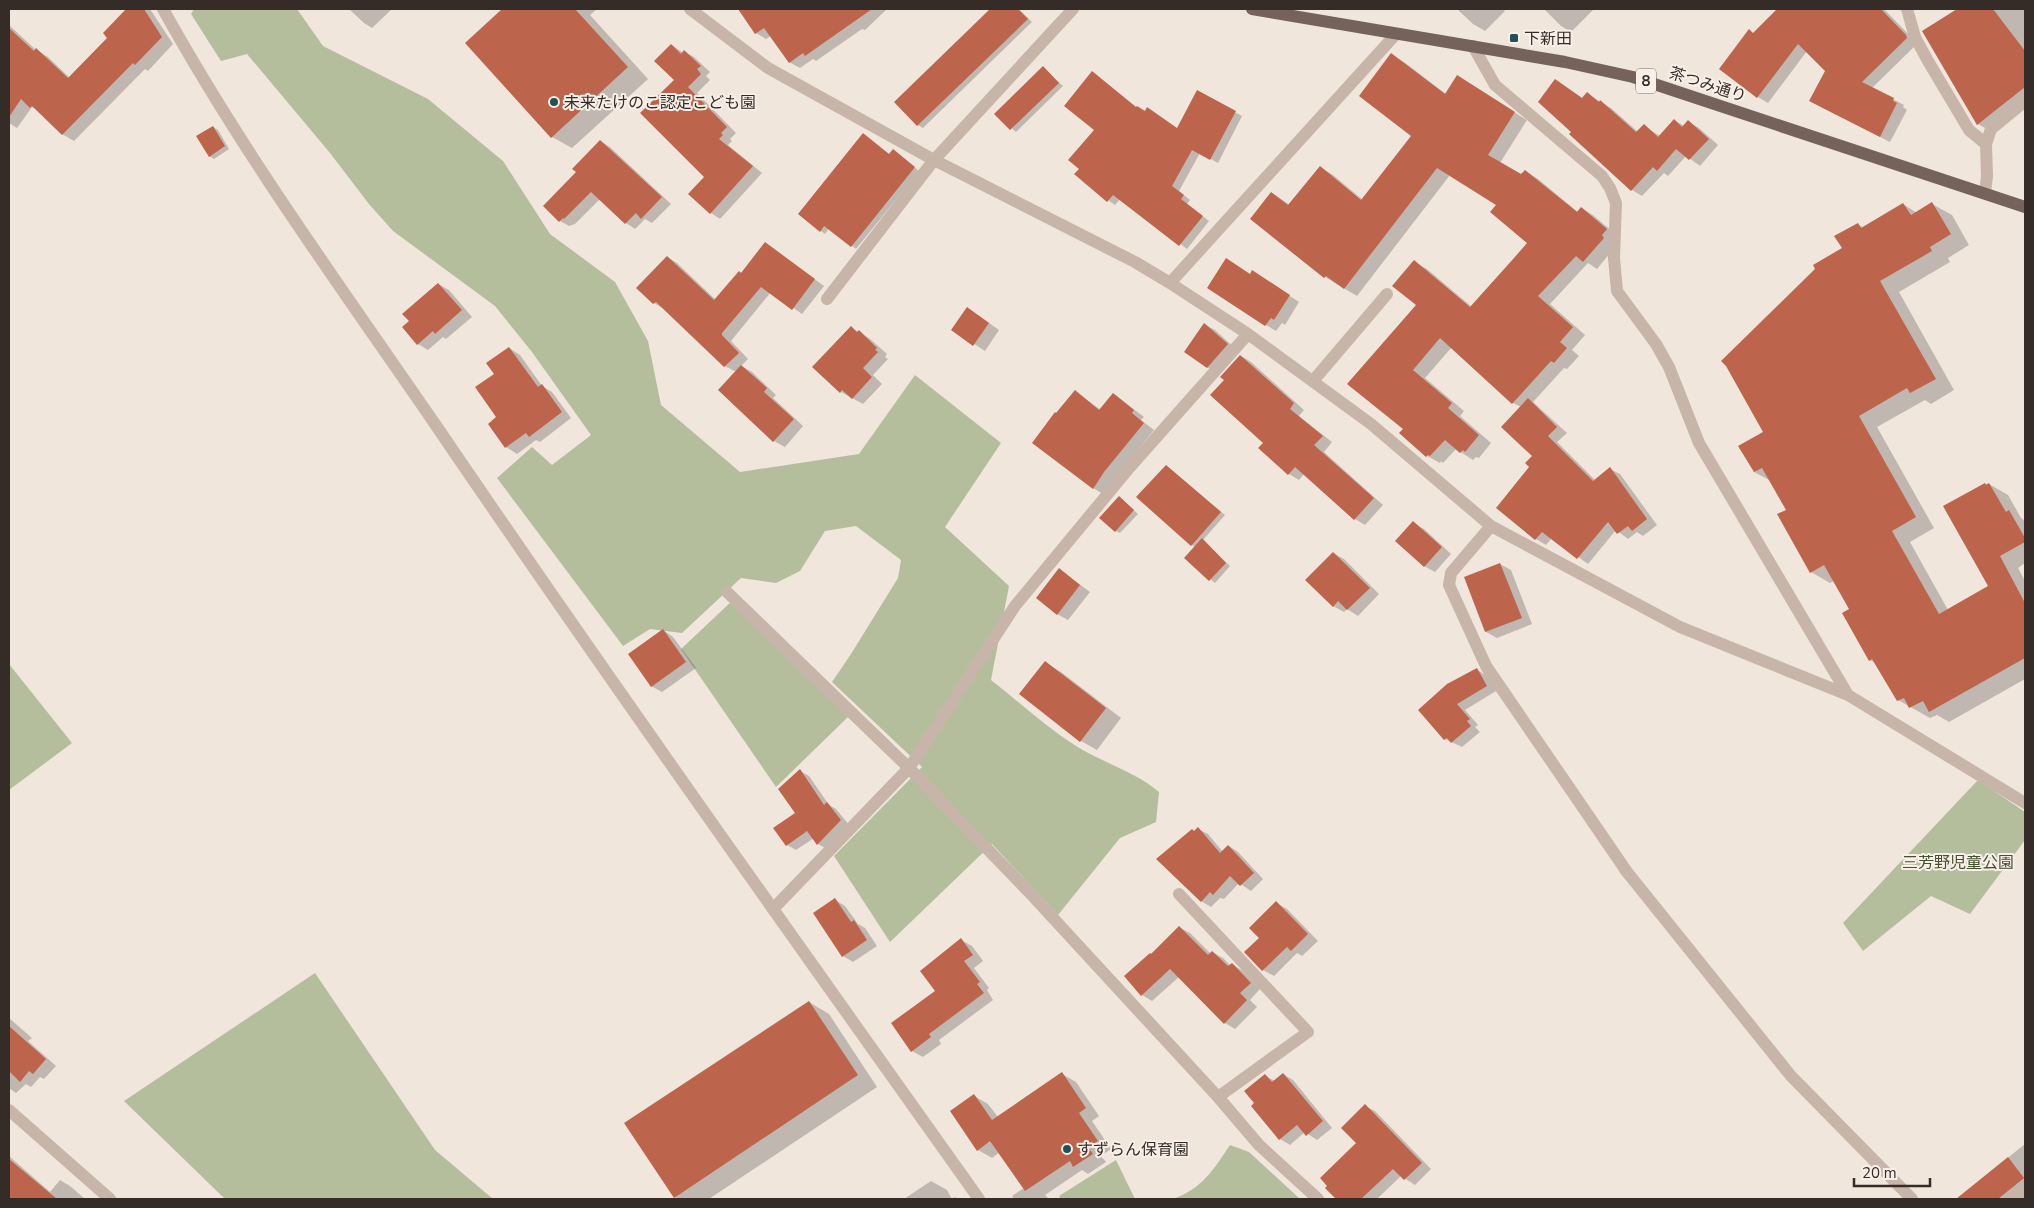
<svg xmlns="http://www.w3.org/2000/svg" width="2034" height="1208" font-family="'Nunito Sans','Noto Sans JP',sans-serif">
	<rect width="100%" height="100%" fill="#f0e6dc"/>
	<!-- green -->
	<path fill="#b4be9d" d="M194 9H297L323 46 428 99 503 161 550 234 615 282 648 341 661 405 740 472 859 454 915 375 1001 443 945 527 1009 586 991 680C1019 702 1046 727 1076 746 1103 763 1134 771 1159 792L1156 822 1120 838 1058 915 992 844 890 942 834 856 922 767 832 682 851 654 898 578 901 560 856 526 825 531 800 571 776 583 741 578 682 633 650 629 623 646 497 478 532 447 552 465 591 435 532 352 495 306 393 231 369 204 330 153 247 54 221 61 191 14Z
		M733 600 850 715 776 787 681 649Z
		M9 664 72 743 9 790Z
		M1978 780 2025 812V840L1970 914 1931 896 1863 951 1843 923Z
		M315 973 435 1150 493 1199H225L124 1101Z
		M1230 1145 1249 1152 1300 1199H1173C1202 1189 1214 1169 1230 1145Z
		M1116 1160 1135 1199H1061L1059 1196Z"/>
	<!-- shadow -->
	<path fill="#0003" d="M128 9H150L173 44 148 71 145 69 74 141 62 134 39 111 32 107 17 128 9 123V25L36 50 48 57 70 78 109 37 104 33Z
		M349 9H392L372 28 364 23Z
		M504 9H597L590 15 648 79 572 148 552 137 467 43Z
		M740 9H887L865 30 862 29 816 61 813 59 800 68 789 62 771 36 766 39 756 33Z
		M991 9H1019L1032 22 923 128 918 125 896 102Z
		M1457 9H1503L1505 11 1485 31 1473 24Z
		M1544 9H1594L1571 32 1561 26Z
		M1779 9H1884L1916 42 1917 44 1872 88 1904 105 1903 107 1907 110 1890 142 1821 107 1827 71 1807 51 1768 103 1758 97 1749 31 1754 34Z
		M1957 9H2025V105L1992 132 1978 124 1923 31 1958 10Z
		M672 45 683 53 685 52 694 57 710 72 706 76 710 80 697 93 736 133 730 139 732 141 728 145 762 173 720 219 711 213 690 194 705 177 676 80Z
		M1391 55 1404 62 1446 94 1470 84 1525 119 1527 120 1500 163 1521 175 1525 171 1538 179 1578 212 1582 208 1594 216 1619 237 1616 246 1597 269 1588 263 1550 304 1585 335 1572 350 1579 356 1567 369 1564 368 1533 402 1567 433 1557 442 1595 480 1610 469 1620 474 1657 525 1643 536 1637 532 1628 539 1616 530 1588 564 1552 538 1546 545 1536 539 1498 508 1531 467 1534 456 1521 407 1513 403 1452 347 1425 378 1464 411 1460 416 1491 443 1479 458 1476 457 1473 460 1456 449 1443 463 1441 461 1440 463 1427 456 1405 429 1417 305 1414 262 1427 269 1472 307 1528 243 1498 205 1450 175 1357 296 1325 277 1251 219 1272 193 1290 205 1320 167 1333 175 1363 200 1412 136Z
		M1043 68 1063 86 1016 132 996 114Z
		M1092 72 1137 108 1178 129 1198 92 1242 116 1218 163 1200 153 1179 191 1190 200 1187 204 1209 221 1187 249 1120 199 1115 205 1108 200 1081 168 1096 129Z
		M1556 80 1583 99 1587 94 1611 108 1638 132 1644 126 1660 136 1674 120 1684 126 1689 122 1699 128 1718 145 1700 166 1686 156 1668 176 1664 173 1642 196 1632 190 1573 132Z
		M213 127 218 130 229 149 214 159 209 156Z
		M600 141 610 147 671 204 652 223 645 219 635 229 626 223 600 199 575 224 569 226 560 221 577 172Z
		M898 154 919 171 856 249 829 228 825 234 799 214 890 155Z
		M1903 204 1917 213 1932 204 1952 215 1969 245 1948 258 1950 262 1899 292 1954 390 1931 404 1925 400 1877 427 1934 528 1910 542 1948 610 1989 586 1985 484H1989L2008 495 2021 518 2025 521V563L2018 568 2025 581V679L1949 722 1937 715 1930 718 1898 700 1877 664 1870 660 1850 610 1834 581 1830 583 1811 572 1787 510 1771 481 1754 472 1765 433 1843 249 1858 224 1864 228Z
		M765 243 824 286 802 314 771 292 731 341 748 359 741 366 752 372 776 395 773 398 803 426 785 447 774 441 736 372 725 366 664 309 654 303 667 257 677 263 716 300 742 275Z
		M1251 275 1263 278 1299 302 1285 325 1282 323 1276 331 1266 325Z
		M438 284 449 290 472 317 446 339 443 337 428 350 418 344 411 321Z
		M978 315 999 330 985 351 953 330Z
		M1204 324 1215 330 1238 351 1218 373 1207 367Z
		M851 328 869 338 887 354 885 357 888 359 873 375 882 384 863 404 841 392Z
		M509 348 520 355 542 386 552 392 571 418 540 442 536 440 517 454 506 447 489 424 498 418Z
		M1241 356 1251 362 1304 410 1299 416 1332 442 1324 452 1383 505 1365 525 1355 519 1304 474 1299 480 1289 474 1265 443Z
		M1076 392 1101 410 1114 394 1144 417 1141 420 1154 430 1115 477 1103 494 1093 488 1057 415Z
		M1167 466 1225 515 1203 540 1230 566 1215 583 1186 558 1196 547 1192 545Z
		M1124 501 1138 514 1120 533 1116 531Z
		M1413 523 1424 529 1451 554 1435 572 1424 566Z
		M1333 553 1344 559 1379 594 1358 616 1347 609 1344 612 1333 606Z
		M1500 564 1511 570 1532 624 1497 638 1486 632 1465 578Z
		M1059 569 1090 592 1068 620 1057 614Z
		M663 630 673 637 696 668 662 692 651 686Z
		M1045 663 1061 672 1121 718 1097 750 1081 741 1021 694Z
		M1477 670 1486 675 1496 691 1465 710 1478 725 1475 727 1480 732 1462 747 1445 739 1420 710Z
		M800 771 809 776 829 805 836 809 850 826 827 849 818 844 814 838 796 850 787 845 796 813Z
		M1198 829 1208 834 1223 852 1229 846 1238 852 1263 879 1251 891 1239 883 1224 899 1220 898 1211 907 1201 901 1194 832Z
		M835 900 845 906 858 924 865 928 877 946 853 962 843 956Z
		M1276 903 1287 909 1318 941 1302 956 1297 953 1274 976 1263 970 1246 952 1261 938Z
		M1179 927 1190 933 1211 954 1212 952 1223 958 1231 966 1232 964 1243 971 1260 989 1250 1000 1257 1007 1235 1029 1225 1023 1179 977 1152 1001 1142 995 1151 955Z
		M961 940 972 946 983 961 974 968 989 988 987 990 993 1000 939 1040 941 1044 923 1057 912 1051 892 1023 936 991Z
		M809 1002 829 1014 877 1087 709 1199H678L675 1197Z
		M9 1018 32 1038 28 1041 56 1066 44 1079 40 1077 31 1087 26 1084 16 1093 9 1088Z
		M1062 1074 1076 1082 1099 1116 1092 1121 1111 1149 1101 1156 1106 1162 1088 1174 1082 1170 1045 1195 1049 1199H1014L1012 1196 1024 1188 1000 1152 992 1158 978 1150 974 1096 988 1104 998 1117Z
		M1283 1074 1293 1080 1332 1128 1317 1140 1305 1132 1290 1145 1280 1139 1256 1103 1265 1076 1275 1081Z
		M1365 1106 1375 1111 1431 1169 1415 1185 1401 1176 1377 1199H1338L1327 1188 1358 1143Z
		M2025 1144V1194L2018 1199H1957Z
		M9 1156 50 1192 60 1180 70 1186 85 1199H9Z
		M931 1181 947 1190 952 1199 955 1197 958 1199H904Z"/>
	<!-- building -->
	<path fill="#bd644d" d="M126 9H144L162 37 135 65 133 63 62 135 32 106 30 108 21 99 9 117V28L34 51 36 48 68 78 107 38 103 33Z
		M502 9H575L628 67 551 138 465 43Z
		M738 9H872L805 56 803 53 789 63 764 28 755 34Z
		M990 9H1018L1028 19 917 126 894 102Z
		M1777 9H1881L1906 35 1907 38 1862 82 1894 98 1893 101 1897 103 1880 137 1809 101 1825 71 1798 44 1757 98 1719 69 1749 29 1753 33Z
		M1957 9H1993L2025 51V87L1977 125 1922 31Z
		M671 44 681 54 684 50 701 66 697 69 701 74 688 87 727 127 721 133 723 135 719 139 753 166 710 214 688 194 704 177 640 113 674 80 654 61Z
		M1391 53 1445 94 1457 75 1512 110 1515 112 1488 155 1521 174 1525 170 1577 212 1581 207 1607 229 1602 235 1604 238 1583 262 1576 256 1538 296 1573 327 1560 342 1567 348 1554 363 1551 361 1512 404 1440 338 1413 370 1452 403 1448 408 1479 435 1465 452 1463 450 1460 453 1445 440 1430 456 1428 455 1426 457 1399 433 1403 429 1347 384 1416 305 1392 286 1414 260 1470 307 1514 258 1527 243 1490 212 1496 205 1437 168 1344 289 1326 276 1324 278 1250 219 1271 192 1288 205 1320 166 1361 200 1411 136 1359 96Z
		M1043 66 1059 83 1010 130 994 114Z
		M1092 71 1136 107 1137 106 1145 111 1147 107 1177 128 1197 90 1236 111 1210 160 1192 150 1172 186 1184 195 1181 199 1203 216 1179 246 1113 195 1107 202 1074 174 1079 169 1068 160 1094 130 1064 106Z
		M1555 79 1582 98 1587 92 1599 102 1600 100 1636 132 1644 124 1658 137 1674 119 1682 127 1688 120 1709 139 1689 160 1676 149 1657 171 1653 167 1631 191 1569 134 1571 132 1538 102Z
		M213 126 225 146 209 157 196 136Z
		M863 133 889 154 893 149 915 167 851 247 824 226 820 232 798 214Z
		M600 140 662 197 641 219 636 213 625 224 591 192 564 219 563 218 559 222 543 206 576 172 572 169Z
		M1932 202 1951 234 1930 247 1932 251 1880 281 1936 379 1910 393 1907 388 1859 416 1916 517 1892 531 1939 614 1988 586 1943 506 1985 483 1986 485 1989 483 2006 512 2009 510 2025 538V542L2000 556 2025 603V658L1929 712 1923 701 1909 708 1904 698 1897 701 1872 659 1869 661 1842 613 1849 609 1824 565 1810 573 1777 514 1786 510 1762 468 1754 472 1738 446 1763 432 1726 366 1721 361 1815 269 1813 265 1842 248 1834 236 1858 223 1861 228 1903 203 1911 215Z
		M765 242 815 279 792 310 761 287 722 333V335L739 353 724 367 656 302 653 304 636 288 667 256 714 300 739 271 741 273Z
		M1226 258 1250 274 1252 270 1290 295 1274 320 1271 318 1265 326 1207 288Z
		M438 283 462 310 435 334 433 331 417 345 402 327 409 321 402 314Z
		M967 307 989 323 973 346 951 330Z
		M1204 323 1228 344 1207 368 1184 352Z
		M851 326 857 332 859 330 877 348 875 350 878 352 863 368 872 377 852 399 842 390 840 393 812 367Z
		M509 347 538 387 542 384 562 412 529 437 526 433 505 448 488 424 496 417 475 387 494 374 486 363Z
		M1240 355 1294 403 1290 409 1323 436 1314 445 1374 498 1354 520 1295 467 1288 475 1258 448 1263 443 1210 395 1224 380 1220 377Z
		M741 365 767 388 764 392 794 419 773 442 718 390Z
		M1075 390 1099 410 1113 393 1134 410 1132 413 1144 423 1104 472 1093 489 1032 443 1055 412 1056 413Z
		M1528 398 1557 427 1548 436 1593 481 1610 467 1647 519 1632 531 1628 526 1617 534 1608 522 1577 559 1542 532 1535 540 1496 508 1529 467 1525 463 1532 456 1501 427Z
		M1166 465 1221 512 1191 546 1136 497Z
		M1119 496 1134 510 1115 532 1099 518Z
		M1413 521 1442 547 1424 567 1395 541Z
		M1202 538 1226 563 1209 581 1184 558Z
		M1333 552 1370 588 1347 610 1338 601 1333 607 1305 580Z
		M1500 563 1522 618 1485 632 1464 577Z
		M1059 568 1080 585 1057 615 1036 598Z
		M663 629 686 662 651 687 628 654Z
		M1045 661 1106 708 1080 742 1019 694Z
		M1477 668 1487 686 1457 704 1470 719 1467 721 1471 726 1451 743 1447 738 1444 740 1418 710 1447 684Z
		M800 769 824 805 827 802 841 820 817 845 807 831 786 846 773 828 795 813 778 789Z
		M1198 827 1220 853 1228 845 1254 873 1240 886 1230 876 1213 895 1210 892 1201 902 1156 859 1192 829 1194 831Z
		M835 898 851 922 854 920 867 940 842 957 813 913Z
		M1276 901 1308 934 1291 951 1287 947 1262 971 1244 952 1259 938 1249 928Z
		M1179 926 1208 955 1212 951 1228 966 1232 963 1251 983 1240 993 1247 1000 1224 1024 1170 969 1141 996 1124 976 1150 953 1151 954Z
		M961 938 973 955 964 961 980 982 977 984 984 993 929 1034 931 1037 911 1052 891 1023 935 991 920 971Z
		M809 1001 858 1075 674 1198 624 1123Z
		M9 1026 46 1059 33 1074 29 1071 20 1082 9 1071Z
		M1062 1072 1086 1108 1079 1113 1098 1141 1088 1147 1093 1154 1073 1167 1070 1161 1025 1191 990 1141 977 1151 950 1111 974 1094 992 1120Z
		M1283 1073 1323 1121 1306 1136 1297 1125 1279 1140 1251 1106 1254 1103 1244 1091 1265 1074 1272 1082Z
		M1365 1104 1422 1163 1404 1180 1393 1169 1361 1199H1336L1325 1188 1327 1186 1320 1178 1356 1143 1341 1128Z
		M2008 1157 2024 1178 1998 1199H1956Z
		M9 1159 57 1199H9Z"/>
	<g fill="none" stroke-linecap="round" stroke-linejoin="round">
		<!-- service -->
		<path stroke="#c7b5a9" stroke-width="12" d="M1313 381 1387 294"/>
		<!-- minor -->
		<path stroke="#c7b5a9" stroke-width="12" d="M690 9 768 68 934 160 1135 262 1170 283 1248 334 1371 424 1491 526 1680 627 1848 695 2025 803
			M1907 9 1915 37 1928 61 1969 130 1986 144
			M1473 46 1495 85 1602 176 1610 188 1616 203 1614 258 1617 291 1656 344 1669 367 1699 443 1848 695
			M1985 193 1987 176 1986 144 1991 129 2025 101
			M1170 283 1396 34
			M827 299 934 160 1073 9
			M1491 526 1451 573 1449 585 1486 666 1627 872 1791 1076 1912 1199
			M727 592 909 768 1029 892 1218 1097 1259 1145 1318 1199
			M1179 894 1308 1032 1218 1097
			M773 909 909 768 1015 606 1130 467 1248 334
			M9 1110 110 1199
			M2011 1199 2025 1190"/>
		<!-- tertiary -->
		<path stroke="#c7b5a9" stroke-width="12" d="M163 9C244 155 343 290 437 427 614 687 797 943 979 1199"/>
		<!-- primary -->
		<path stroke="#75625a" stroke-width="12" d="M1252 9 1565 62 1633 77 2025 207"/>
	</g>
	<!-- markers -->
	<g fill="#215253" stroke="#f8f0e8" stroke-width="2">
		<rect x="1509" y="33" width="10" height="10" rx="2.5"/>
		<circle cx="554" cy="102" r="5"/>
		<circle cx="1067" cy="1149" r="5"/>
	</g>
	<g text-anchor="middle" stroke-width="4" stroke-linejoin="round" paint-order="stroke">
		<!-- shield labels -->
		<rect fill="#f8f0e8" stroke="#706762" stroke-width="1" x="1636" y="68.5" width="20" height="25" rx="4"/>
		<g font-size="15" font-weight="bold" fill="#352c28">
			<text x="1646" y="86">8</text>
		</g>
		<!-- poi labels -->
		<g font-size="16" fill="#352c28" stroke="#f8f0e8" text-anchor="start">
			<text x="1524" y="44">下新田</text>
			<text x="564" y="108">未来たけのこ認定こども園</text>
			<text x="1077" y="1155">すずらん保育園</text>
		</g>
		<!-- street labels -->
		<g font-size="16" fill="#352c28" stroke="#f8f0e8">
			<text transform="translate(1708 84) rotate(18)" y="6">茶つみ通り</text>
		</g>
		<!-- park labels -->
		<g font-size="16" fill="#45512e" stroke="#f8f0e8">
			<text x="1958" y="868">三芳野児童公園</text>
		</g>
	</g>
	<!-- border -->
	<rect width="2034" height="1208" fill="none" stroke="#352c28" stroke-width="20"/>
	<!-- scale -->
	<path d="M1854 1178v8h76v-8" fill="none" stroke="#352c28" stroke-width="2.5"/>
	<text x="1862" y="1178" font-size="15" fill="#352c28" stroke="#f8f0e8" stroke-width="4" paint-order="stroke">20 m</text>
</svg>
